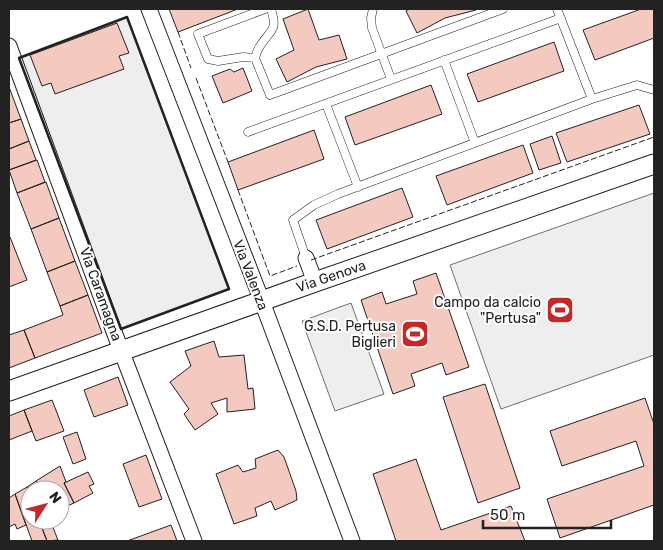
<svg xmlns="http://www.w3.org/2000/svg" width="663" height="550" font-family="Rubik,sans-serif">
	<rect width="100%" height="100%" fill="#fff"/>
	<!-- green -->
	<path fill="#eee" stroke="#6f6f6f" d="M127 17 229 289 121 329 19 58Z
		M654 193V355L501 409 450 265Z
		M351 303 384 394 335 411 302 321Z"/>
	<!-- building -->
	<path fill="#f3c9c0" stroke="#222" d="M169 9H238L178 32Z
		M308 9 319 40 339 35 347 59 316 67 287 82 276 59 294 50 283 19Z
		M409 9H476V10L445 18 417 33 406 11Z
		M641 9H654V38L595 60 583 30Z
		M117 23 129 53 119 56 124 69 55 94 51 83 42 86 30 55Z
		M554 42 564 71 478 102 467 74Z
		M243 68 252 91 223 103 212 76 230 69 234 72Z
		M431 85 442 114 355 145 345 117Z
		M9 87 21 119 9 123Z
		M639 105 650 134 567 162 556 133Z
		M21 119 29 141 9 149V123Z
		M314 130 324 159 238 190 228 162Z
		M552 136 561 163 539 170 530 144Z
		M29 141 36 160 9 170V149Z
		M523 145 533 173 447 205 436 176Z
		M37 160 45 182 17 193 9 170Z
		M46 182 59 218 31 229 17 193Z
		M402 188 413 217 327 249 316 220Z
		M59 218 75 261 47 272 31 229Z
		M9 237H10L27 280 9 287Z
		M75 261 88 295 60 306 47 272Z
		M436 273 469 367 446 375 442 363 411 374 415 386 393 394 361 300 382 292 386 304 417 294 413 281Z
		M88 295 102 333 35 358 24 330 63 315 60 306Z
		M24 330 35 358 9 368V335Z
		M214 341 219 357 244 355 248 389 253 388 255 409 227 412V398L211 403 218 414 195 430 184 414 189 409 170 382 191 366 185 351Z
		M118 377 128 405 94 417 84 390Z
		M485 384 520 488 478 503 443 397Z
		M645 398 654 424V505L560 538 547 499 644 466 636 441 562 466 550 431Z
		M52 400 64 431 36 441 24 410Z
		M24 410 32 431 9 440V416Z
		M77 432 86 459 73 464 63 437Z
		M278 450 284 457 296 491 297 500 275 510 271 501 255 508 257 516 234 524 216 474 238 465 243 472 256 468 255 459Z
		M146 455 162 499 139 507 123 464Z
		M416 459 441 530 511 506 525 541H396L373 474Z
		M60 466 66 482 64 483 74 503 60 509V490H39L36 481Z
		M88 472 94 484 89 486 93 493 74 503 64 483Z
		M36 481 39 490H30V497L27 487Z
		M27 487 30 497V520H39L47 541H32L15 494Z
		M15 494 26 525 17 529 15 524 9 527V498Z
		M39 520H50L58 540 47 541Z
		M171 525 177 541H127Z"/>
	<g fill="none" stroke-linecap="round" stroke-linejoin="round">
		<!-- service casing -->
		<g stroke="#222" stroke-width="9">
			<path id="service" d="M265 9 198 34 208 59 218 61 243 57 255 58 270 95 503 9
				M373 9 371 18 372 28 391 79
				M255 58C256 54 258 49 260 46 271 29 278 31 271 9
				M444 60 475 143
				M592 99 637 85 654 90
				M326 104 358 187
				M248 132 561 18
				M306 258 293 220 314 205 338 194 592 99 557 9"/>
		</g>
		<!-- minor casing -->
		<g stroke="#222" stroke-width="17">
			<path id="minor" d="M149 9 258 291 352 541
				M9 46 116 337 194 541
				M306 258 315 282"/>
		</g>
		<!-- tertiary casing -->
		<g stroke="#222" stroke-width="21">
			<path id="tertiary" d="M9 391 315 282 654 164"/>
		</g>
		<!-- service -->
		<use href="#service" stroke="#fff" stroke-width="8"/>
		<!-- minor -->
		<use href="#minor" stroke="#fff" stroke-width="15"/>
		<!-- tertiary -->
		<use href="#tertiary" stroke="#fff" stroke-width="19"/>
		<!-- fence -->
		<path stroke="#222" stroke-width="1" stroke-dasharray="6 2.5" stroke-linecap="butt" d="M178 32 191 68
			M196 78 228 162
			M238 190 270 276 297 266
			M311 260 654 137"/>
		<!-- wall -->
		<path stroke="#222" stroke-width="2.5" d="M127 17 229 289 121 329 19 58Z"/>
	</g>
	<!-- icons -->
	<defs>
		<g id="stadium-square" transform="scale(1.4375)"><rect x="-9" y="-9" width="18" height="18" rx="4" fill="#c62828" stroke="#fff"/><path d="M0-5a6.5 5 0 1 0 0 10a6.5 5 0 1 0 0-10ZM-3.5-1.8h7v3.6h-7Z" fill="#fff"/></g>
	</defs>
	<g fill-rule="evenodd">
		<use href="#stadium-square" x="560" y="310"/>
		<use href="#stadium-square" x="415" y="334"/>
	</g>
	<g text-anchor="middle" stroke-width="4" stroke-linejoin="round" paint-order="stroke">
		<!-- street labels -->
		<g font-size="14" fill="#222" stroke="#fff">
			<text transform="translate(251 275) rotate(69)" y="5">Via Valenza</text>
			<text transform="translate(331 276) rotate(-19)" y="5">Via Genova</text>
			<text transform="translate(101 294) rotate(70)" y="5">Via Caramagna</text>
		</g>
		<!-- poi labels -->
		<g font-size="14" fill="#222" stroke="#fff" text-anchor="end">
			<text x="541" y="307">Campo da calcio<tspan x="541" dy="16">"Pertusa"</tspan></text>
			<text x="396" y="331">G.S.D. Pertusa<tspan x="396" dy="16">Biglieri</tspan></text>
		</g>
	</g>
	<!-- border -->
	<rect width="663" height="550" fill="none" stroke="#222222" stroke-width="20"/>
	<!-- north arrow -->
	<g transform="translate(45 505) rotate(54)"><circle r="24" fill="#ffffff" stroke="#a7a7a7"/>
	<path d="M0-4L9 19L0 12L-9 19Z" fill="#c62828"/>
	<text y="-8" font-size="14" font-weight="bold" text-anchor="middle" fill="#222222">N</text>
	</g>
	<!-- scale -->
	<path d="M483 520v8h128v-8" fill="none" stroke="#222222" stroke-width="2.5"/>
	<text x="490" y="520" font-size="15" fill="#222222" stroke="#ffffff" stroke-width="4" paint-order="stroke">50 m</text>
</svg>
